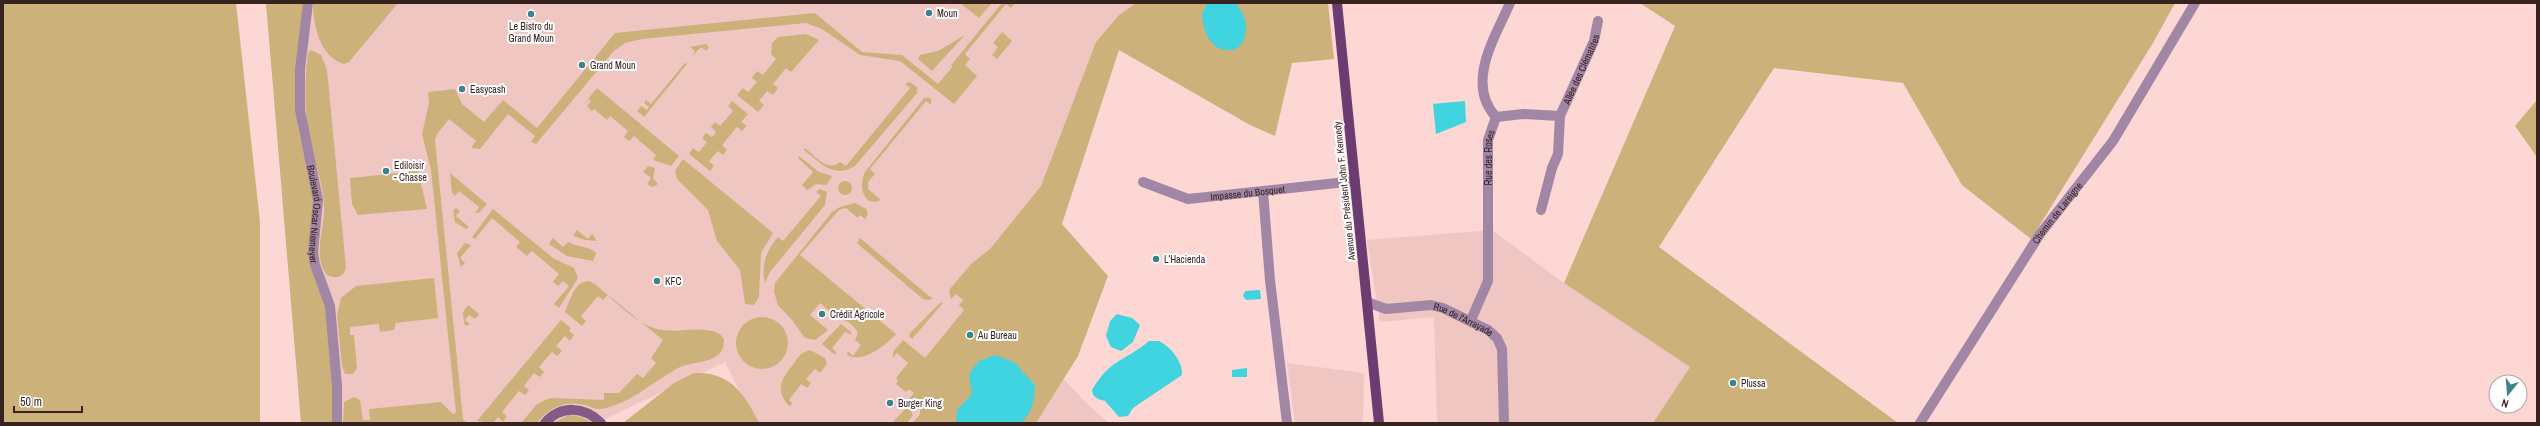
<svg xmlns="http://www.w3.org/2000/svg" width="2540" height="426" font-family="'Archivo Narrow',sans-serif">
	<rect width="100%" height="100%" fill="#fcd7d3"/>
	<!-- built -->
	<path fill="#efc6c2" d="M283 3H1149L1093 79 1044 234 984 294 1086 403 1109 423H755L725 362 597 423H322Z
		M1492 230 1564 283 1690 367 1654 420 1657 423H1437L1434 317 1380 322 1367 240Z
		M1287 363 1364 373 1363 423H1295Z"/>
	<!-- green -->
	<path fill="#cdb17a" d="M3 3H236L260 222V423H3Z
		M266 3H304L296 106 299 132 314 201 312 231 325 300 334 390V423H301Z
		M313 3H398L349 62 344 64C320 57 313 25 313 3Z
		M960 3H992L979 18Z
		M1002 3H1015L1011 8 1006 4 965 54 970 59 965 65 977 76 954 104 900 61 860 55 822 29 806 23 642 39 625 43 613 52 536 144 531 142 535 136 508 114 480 149 471 148 476 141 449 119 437 134 435 140 463 419 467 423H343L344 402 354 397 360 400 363 420H370L369 409 441 402 453 414 456 413 431 170 422 134 429 103 428 92 455 89 462 104 484 122 503 100 537 128 615 33 815 13 862 52 902 55 938 84 953 66 951 65Z
		M1136 3H1328L1334 59 1292 63 1275 136 1250 125 1119 50 1062 224 1108 276 1078 356 1036 423H913L920 414V405L913 400 905 404 914 393 909 389 906 392 896 384 898 381 896 378 908 363 897 353 893 358V352L903 340 925 358 964 310 959 305 963 300 956 294 951 299 949 290 971 264 990 249 1041 186 1096 42 1118 16Z
		M1640 3H2175L2153 43 2031 239 1962 185 1903 83 1774 68 1659 247 1898 423H1657L1654 421 1690 367 1564 283 1675 26Z
		M1002 32 1012 41 997 59 992 55 998 47 993 43Z
		M806 34 819 40 791 72 786 68 773 84 778 88 773 95 767 91 759 101 764 105 758 112 737 95 743 88 748 92 757 82 752 78 757 71 763 75 776 59 771 54 772 43 778 37Z
		M965 35 932 71 918 59 920 55 938 51Z
		M706 44 709 47 706 51 701 47 691 57 695 51 690 47Z
		M311 50 321 55 327 70 346 268C343 278 336 279 327 275 313 258 323 234 324 213 325 189 316 168 311 145 304 114 304 84 308 53Z
		M685 63 687 64 644 117 637 111 641 106 647 110 649 107 644 103 646 100 651 104Z
		M910 82 918 88 916 91 918 92 855 166C834 179 820 163 804 150L805 148C815 156 828 173 840 162L846 166 910 88 905 84Z
		M597 88 679 156 671 166 653 160 656 155 634 136 629 141 624 137 628 131 610 116 607 120 594 109 592 111 587 106 591 101 589 99 584 104Z
		M925 97 926 99 928 97 931 99V105L926 101 870 169 875 174 868 182V189L881 200 875 202 869 201C860 193 861 181 865 172Z
		M2537 100V157L2515 126Z
		M732 101 748 114 741 122 747 126 742 131 737 127 722 145 727 150 723 155 718 151 709 161 714 166 710 171 689 154 693 148 699 152 707 142 702 138 706 133 712 137 716 132 711 127 715 122 720 126 733 111 728 106Z
		M799 156 819 172 832 176 827 185 816 184 807 190 802 185 813 172 798 158Z
		M683 159 773 233 761 253 759 297 754 305 745 304 740 270 717 241 708 210 677 179 675 171Z
		M648 166 655 168 653 178 658 184 653 187 647 184 651 178 643 172Z
		M418 171 427 209 358 215 352 204 350 178Z
		M450 173 487 204 480 212 475 213 479 207 459 191 455 196 452 193Z
		M838 188a7 7 0 1 1 14 0a7 7 0 1 1-14 0Z
		M820 189 827 192 825 205 770 272 765 283C761 264 766 251 778 237L783 241 821 196 816 192Z
		M855 203 866 209 868 214 865 219 860 215 858 218 846 208 839 210 800 255 896 334C886 345 863 364 847 355L848 351 853 356 861 345 855 340 858 333C854 325 845 318 837 319L838 318 820 303 810 315 828 330 815 340 805 338 792 320 778 305 774 292 775 283 832 212 840 207Z
		M456 208 460 211 456 216 469 227 466 229 455 222 453 211Z
		M493 209 553 258 574 268 578 278 559 308 554 304 569 286 563 281 558 286 553 282 559 274 532 251 527 256 516 247 520 242 492 218 475 239 472 237Z
		M577 230 588 239 592 234 597 241 585 240 573 236Z
		M553 238 563 247 568 242C576 247 590 246 596 253L593 261 567 256 549 244Z
		M860 238 929 296 933 298 929 300 923 299 859 245 857 243Z
		M465 243 471 245 460 258 465 263 461 267 457 253Z
		M434 278 438 318 396 323 394 330 380 332 379 324 350 327V335H354L357 368 353 374H345L342 366 337 315 341 298 356 286Z
		M589 281 595 284C614 300 637 326 662 330 682 333 702 325 720 334L724 339C724 345 723 351 718 355 709 363 691 362 680 367 655 380 634 401 606 408 598 411 592 407 585 405 566 400 549 407 537 423H521L537 404 550 398 604 400V393H619L637 374 643 378 656 363 651 358 663 340 608 295 603 300 598 296 581 316 586 321 582 326 565 312C570 301 574 281 589 281Z
		M940 303H943L912 339 909 336 910 333Z
		M468 305 479 314 475 319 469 315 465 320 470 324 467 326 464 324 463 312Z
		M736 343a26 26 0 1 1 52 0a26 26 0 1 1-52 0Z
		M561 320 571 328 569 331 574 335 570 341 565 336 556 346 562 351 557 356 552 352 539 367 544 372 540 377 534 373 524 386 529 390 525 395 519 391 502 412 507 416 503 422 498 417 493 423 477 421Z
		M841 324 851 332 852 335 845 332 832 348 837 353 834 354 822 344Z
		M810 350 825 358 827 364 820 373 815 369 806 379 811 383 807 388 801 384 789 400 793 404 789 406C775 391 781 379 792 366 798 358 799 353 810 350Z
		M694 373C730 371 745 394 759 423H623L674 383Z
		M905 409H910L913 415 907 423H892Z
		M569 415 582 417 592 423H553Z"/>
	<!-- water -->
	<path fill="#40d3e0" d="M1207 3H1235C1247 15 1252 37 1236 49 1213 55 1203 34 1202 14Z
		M1465 101 1466 122 1436 134 1433 104Z
		M1260 290 1261 299 1246 300 1243 296 1245 291Z
		M1117 314 1132 318 1140 325 1133 342 1121 351 1111 347 1106 336 1110 321Z
		M1149 341H1159C1171 347 1183 362 1182 375L1133 408 1128 416 1119 417 1105 401 1098 399 1093 395 1092 390C1111 358 1124 362 1149 341Z
		M995 355 1014 362 1035 385C1034 401 1033 412 1021 423H956L957 410 972 394 969 374 979 361Z
		M1247 368V377H1232V370Z"/>
	<g fill="none" stroke-linecap="round" stroke-linejoin="round">
		<!-- street -->
		<g stroke="#a286a5" stroke-width="10">
			<path id="s1" d="M308 3 300 69V110L318 200 313 252 315 265 330 306 337 386V423"/>
			<path d="M1496 117C1465 83 1495 38 1510 3"/>
			<path d="M1496 117 1523 114 1560 116"/>
			<path id="s2" d="M1143 182 1188 199 1355 181"/>
			<path d="M1263 191 1270 280 1287 423"/>
			<path id="s3" d="M1541 210 1552 168 1558 154 1560 116 1594 41 1598 21"/>
			<path id="s4" d="M1367 302 1386 309 1431 305 1443 308 1488 330 1497 338 1502 349 1504 423"/>
			<path id="s5" d="M1471 320 1488 281V140L1496 117"/>
			<path id="s6" d="M1920 423 2040 234 2113 141 2195 3"/>
		</g>
		<!-- secondary -->
		<path stroke="#835b86" stroke-width="10" d="M545 423C561 405 584 406 601 423"/>
		<!-- primary -->
		<path stroke="#6c3b71" stroke-width="10" d="M1337 3 1379 423"/>
	</g>
	<!-- markers -->
	<g fill="#3c848a" stroke="#fff" stroke-width="1.5">
		<circle cx="929" cy="13" r="4"/>
		<circle cx="531" cy="14" r="4"/>
		<circle cx="582" cy="65" r="4"/>
		<circle cx="462" cy="89" r="4"/>
		<circle cx="386" cy="171" r="4"/>
		<circle cx="1156" cy="259" r="4"/>
		<circle cx="657" cy="281" r="4"/>
		<circle cx="822" cy="314" r="4"/>
		<circle cx="970" cy="335" r="4"/>
		<circle cx="1733" cy="383" r="4"/>
		<circle cx="890" cy="403" r="4"/>
	</g>
	<g text-anchor="middle" stroke-width="4" stroke-linejoin="round" paint-order="stroke">
		<!-- poi labels -->
		<g font-size="10" fill="#382220" stroke="#fff" text-anchor="start">
			<text x="937" y="17">Moun</text>
			<text x="531" y="30" text-anchor="middle">Le Bistro du<tspan x="531" dy="12">Grand Moun</tspan></text>
			<text x="590" y="69">Grand Moun</text>
			<text x="470" y="93">Easycash</text>
			<text x="394" y="169">Ediloisir<tspan x="394" dy="12">- Chasse</tspan></text>
			<text x="1164" y="263">L'Hacienda</text>
			<text x="665" y="285">KFC</text>
			<text x="830" y="318">Crédit Agricole</text>
			<text x="978" y="339">Au Bureau</text>
			<text x="1741" y="387">Plussa</text>
			<text x="898" y="407">Burger King</text>
		</g>
		<!-- street labels -->
		<g font-size="10" fill="#382220" stroke="#fff">
			<text dy="4" stroke="none"><textPath href="#s3" startOffset="148">Allée des Clématites</textPath></text>
			<text dy="4" stroke="none"><textPath href="#s5" startOffset="166">Rue des Roses</textPath></text>
			<text transform="translate(1344 191) rotate(-96)" y="4">Avenue du Président John F. Kennedy</text>
			<text dy="4" stroke="none"><textPath href="#s2" startOffset="108">Impasse du Bosquet</textPath></text>
			<text dy="4" stroke="none"><textPath href="#s6" startOffset="251">Chemin de Lareigne</textPath></text>
			<text dy="4" stroke="none"><textPath href="#s1" startOffset="213">Boulevard Oscar Niemeyer</textPath></text>
			<text dy="4" stroke="none"><textPath href="#s4" startOffset="101">Rue de l'Arrayade</textPath></text>
		</g>
	</g>
	<!-- border -->
	<rect width="2540" height="426" fill="none" stroke="#382220" stroke-width="8"/>
	<!-- north arrow -->
	<g transform="translate(2508 394) rotate(197)"><circle r="19" fill="#ffffff" stroke="#afa7a6"/>
	<path d="M0-3L7 15L0 10L-7 15Z" fill="#3c848a"/>
	<text y="-6" font-size="11" font-weight="bold" text-anchor="middle" fill="#382220">N</text>
	</g>
	<!-- scale -->
	<path d="M14 406v6h68v-6" fill="none" stroke="#382220" stroke-width="2"/>
	<text x="20" y="406" font-size="12" fill="#382220" stroke="#ffffff" stroke-width="3" paint-order="stroke">50 m</text>
</svg>
